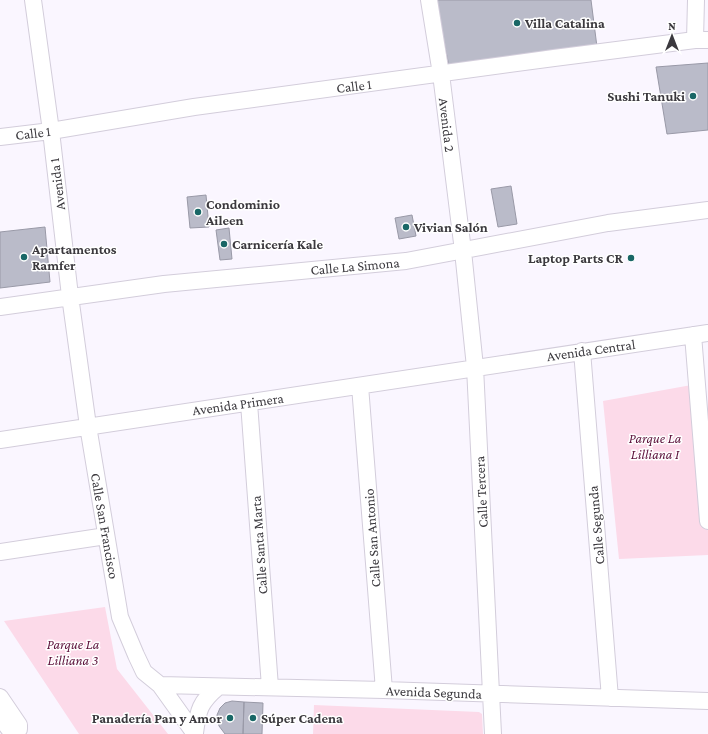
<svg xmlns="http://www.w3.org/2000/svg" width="708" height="734" font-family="'Crimson Pro',serif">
	<rect width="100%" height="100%" fill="#faf6ff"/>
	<!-- park -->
	<path fill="#fcdae9" d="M697 384 708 532V555L619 559 603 401Z
		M105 607 117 669 168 734H79L4 621Z
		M314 705 479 712 482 714 483 734H313Z"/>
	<!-- building -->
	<path fill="#babbc9" stroke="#9999a7" d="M435 0H591L597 47 449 66Z
		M708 63V130L667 134 656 67Z
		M511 186 517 224 498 227 491 189Z
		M206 195 209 227 190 228 187 197Z
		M412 215 416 236 399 239 395 218Z
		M45 227 50 282 0 288V232Z
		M229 228 232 259 220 260 216 230Z
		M232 701 244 702 243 734H225L219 726 217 715 220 708 225 703Z
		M244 702 263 703 262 734H243Z"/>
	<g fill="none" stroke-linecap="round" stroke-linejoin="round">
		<!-- minor casing -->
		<g stroke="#d3cddb" stroke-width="18">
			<path id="minor" d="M33 0 51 131 70 296 88 426 120 617 136 655 144 672 160 685 195 734
				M429 0 441 74 463 251 475 367 493 734
				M695 40 696 0
				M0 137 51 131 194 107 554 58 695 40H708
				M0 307 164 284 406 261 608 223 708 210
				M693 335 708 521
				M582 351 610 698
				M360 386 384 690
				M249 403 270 687
				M0 440 708 333
				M0 552 106 536
				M160 685 384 690 708 701
				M0 697 19 725V729L12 733 0 717
				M195 733C198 710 200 702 218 687"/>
		</g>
		<!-- minor -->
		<use href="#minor" stroke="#fff" stroke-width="16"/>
	</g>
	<!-- markers -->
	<g fill="#196766" stroke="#fff" stroke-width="1.5">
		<circle cx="517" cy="23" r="4"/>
		<circle cx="693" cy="96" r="4"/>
		<circle cx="198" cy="212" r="4"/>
		<circle cx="406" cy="227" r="4"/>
		<circle cx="224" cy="244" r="4"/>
		<circle cx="24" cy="257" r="4"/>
		<circle cx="631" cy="258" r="4"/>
		<circle cx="230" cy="718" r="4"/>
		<circle cx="253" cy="718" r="4"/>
	</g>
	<g text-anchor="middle" stroke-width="3" stroke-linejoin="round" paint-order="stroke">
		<!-- poi labels -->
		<g font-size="14" font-weight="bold" fill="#3b393e" stroke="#fff" text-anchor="start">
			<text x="525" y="28">Villa Catalina</text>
			<text x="685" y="101" text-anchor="end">Sushi Tanuki</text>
			<text x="206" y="209">Condominio<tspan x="206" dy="16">Aileen</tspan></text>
			<text x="414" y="232">Vivian Salón</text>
			<text x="232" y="249">Carnicería Kale</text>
			<text x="32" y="254">Apartamentos<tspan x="32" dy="16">Ramfer</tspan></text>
			<text x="623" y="263" text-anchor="end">Laptop Parts CR</text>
			<text x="222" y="723" text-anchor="end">Panadería Pan y Amor</text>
			<text x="261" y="723">Súper Cadena</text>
		</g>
		<!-- street labels -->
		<g font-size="14" fill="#3b393e" stroke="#fff">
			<text transform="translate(354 86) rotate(-7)" y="5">Calle 1</text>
			<text transform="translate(447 125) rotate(83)" y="5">Avenida 2</text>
			<text transform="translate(33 133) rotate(-7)" y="5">Calle 1</text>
			<text transform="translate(57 184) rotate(-97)" y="5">Avenida 1</text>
			<text transform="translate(355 266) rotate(-5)" y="5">Calle La Simona</text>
			<text transform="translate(591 350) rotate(-8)" y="5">Avenida Central</text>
			<text transform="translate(238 404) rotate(-8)" y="5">Avenida Primera</text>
			<text transform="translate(481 492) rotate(-93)" y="5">Calle Tercera</text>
			<text transform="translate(596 525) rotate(-95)" y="5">Calle Segunda</text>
			<text transform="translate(105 526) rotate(80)" y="5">Calle San Francisco</text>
			<text transform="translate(372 538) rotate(-94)" y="5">Calle San Antonio</text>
			<text transform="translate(259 545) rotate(-94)" y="5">Calle Santa Marta</text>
			<text transform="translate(434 692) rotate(2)" y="5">Avenida Segunda</text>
		</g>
		<!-- park labels -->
		<g font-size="14" font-style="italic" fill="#5d133c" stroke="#fff">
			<text x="655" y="443">Parque La<tspan x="655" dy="16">Lilliana I</tspan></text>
			<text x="73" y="649">Parque La<tspan x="73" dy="16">Lilliana 3</tspan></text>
		</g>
	</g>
	<!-- north arrow -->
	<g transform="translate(672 36)" stroke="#ffffff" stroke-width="3" paint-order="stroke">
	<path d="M0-3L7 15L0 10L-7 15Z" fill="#3b393e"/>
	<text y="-6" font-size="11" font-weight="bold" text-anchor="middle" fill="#3b393e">N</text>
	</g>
</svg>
